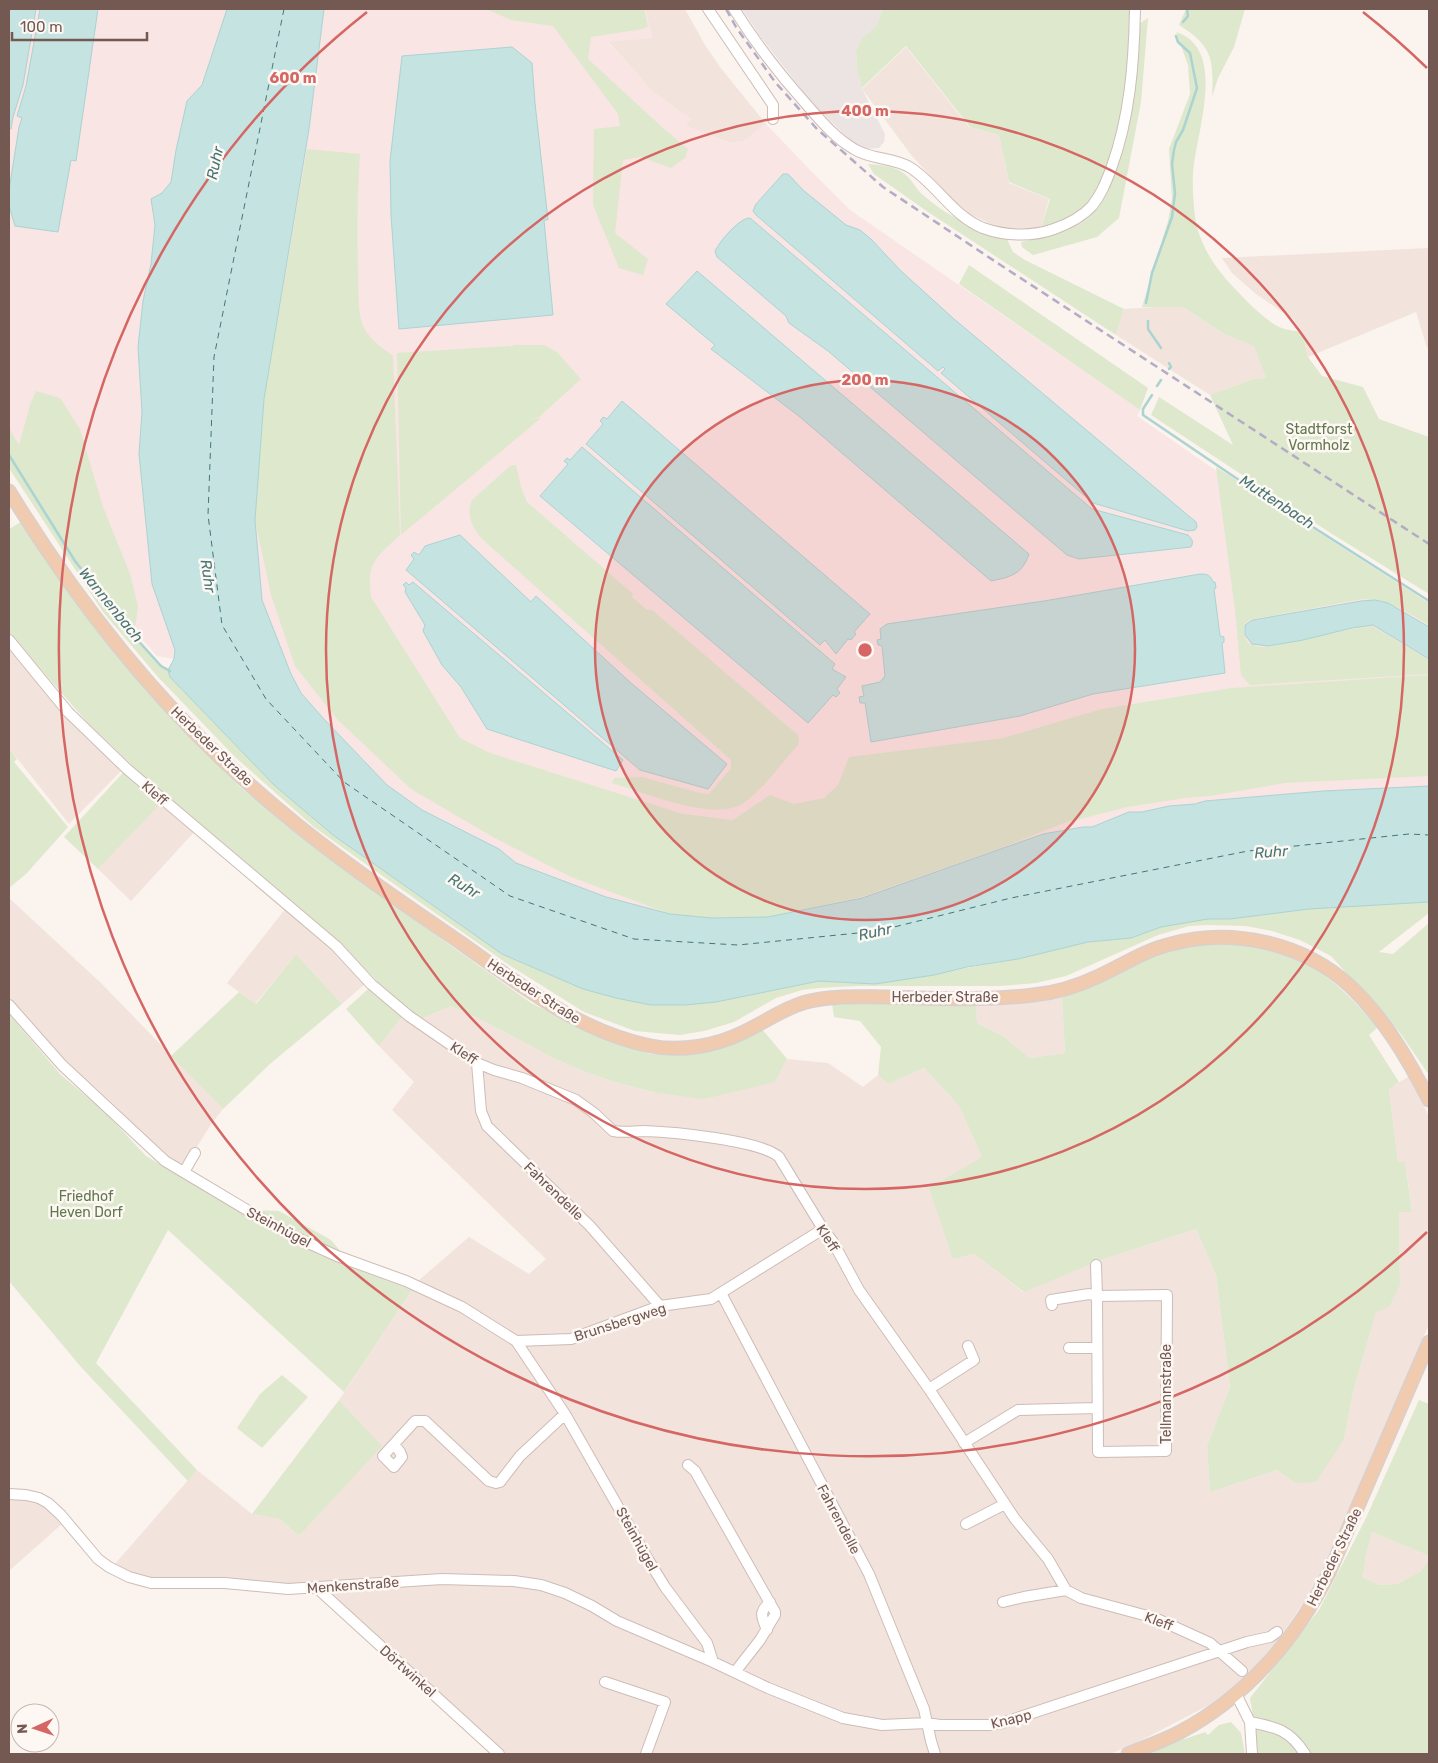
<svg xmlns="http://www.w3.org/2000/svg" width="1438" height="1763" font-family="Rubik,sans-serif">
	<rect width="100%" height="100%" fill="#fbf3ee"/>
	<!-- residential -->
	<path fill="#f2e4dd" d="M645 9H685L705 45 720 67 766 124 744 141 731 143 685 126 691 119 649 89 635 71 607 41 652 38Z
		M906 47 969 127 999 135 1009 183 1049 199 1041 228 1002 229 963 211 912 156 862 89Z
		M1429 248V348H1427L1416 312 1308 357 1302 332 1294 320 1256 294 1232 273 1222 258Z
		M1170 306 1183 307 1224 334 1255 346 1266 378 1253 379 1210 395 1116 335 1124 309Z
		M9 647 122 770 69 824 9 748Z
		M161 802 195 831 131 901 98 869Z
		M9 898 103 985 223 1109 212 1123 184 1167 166 1155 148 1139 108 1099 65 1060 9 998Z
		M286 908 331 945 366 983 342 1004 296 954 255 1004 227 983Z
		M1062 997 1065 1053 1030 1058 1003 1036 977 1023 976 1004 1011 1003Z
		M451 1006 484 1021 553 1058 583 1071 611 1081 657 1093 775 1082 787 1059 828 1063 863 1087 878 1075 888 1084 924 1068 959 1106 982 1157 953 1259 974 1254 1023 1292 1104 1259 1196 1229 1216 1275 1230 1387 1207 1446 1210 1492 1277 1470 1295 1483 1344 1439 1353 1392 1376 1311 1400 1285 1399 1212 1412 1211 1405 1162H1398L1389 1088 1410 1076 1429 1117V1324L1385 1429 1320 1574 1310 1593 1281 1636 1252 1670 1234 1687 1211 1704 1136 1743 1110 1754H504L357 1618 317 1585 153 1580 136 1576 114 1565 197 1470 252 1514 280 1519 299 1536 381 1446 339 1400 418 1281 469 1237 529 1274 546 1259 392 1110 414 1082 379 1046 407 1011 421 1019Z
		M9 1498 25 1499 38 1502 44 1506 63 1523 9 1571Z
		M1372 1532 1429 1556V1559L1421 1571 1397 1584 1379 1585 1363 1579 1366 1556Z"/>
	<!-- commercial -->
	<path fill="#f9e5e3" d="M9 9H227L202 85 187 101 176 150 171 182 162 193 151 199 155 225 151 264 143 301 138 346 142 412 139 454 152 584 175 650 174 659 157 656 113 607 9 448Z
		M324 9H645L652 38 607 42 635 71 649 89 691 119 686 126 731 143 744 141 766 124 809 169 850 210 1140 410 1137 416 1244 490 1429 606V786L1323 791 1205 801 1195 804 1169 806 1142 812H1129L1092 827H1083L1043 834 898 884 670 914 606 897 516 863 499 849 422 810 387 785 323 718 301 693 291 674 262 600 255 520 264 399 309 129Z"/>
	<!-- industrial -->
	<path fill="#ebe4e2" d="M742 9H883L876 26 862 38 856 50 857 69 863 91 885 134 884 142 879 148 864 149 852 142 810 101 760 36Z"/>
	<!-- green -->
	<path fill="#dde8cd" d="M486 9H644L648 26 643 29 591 37 588 59 663 128 688 149 685 158 671 168 641 157 623 160 615 233 648 259 643 275 619 268 593 205 594 129 620 126 618 114 553 26 511 20Z
		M883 9H1132L1126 97 1113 152 1095 196 1085 208 1062 223 1041 228 1050 199 1009 182 999 135 970 127 906 46 862 88 857 69 856 50 862 38 876 26Z
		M1186 9H1245L1234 47 1218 78 1212 97C1214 58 1212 46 1179 25Z
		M1148 18 1141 102 1119 218 1097 237 1033 255 1022 247 1021 242C1041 238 1065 233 1083 222 1117 201 1122 136 1128 100 1132 74 1135 49 1139 24Z
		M1176 32C1229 49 1195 135 1193 174 1192 186 1194 216 1197 227 1204 253 1220 274 1239 293 1248 303 1267 321 1279 327 1286 330 1295 331 1302 332L1308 357 1322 376 1363 387 1379 419 1429 437V594L1329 532 1151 415 1159 397 1233 445 1210 395 1253 379 1266 378 1254 346 1224 334 1183 307H1142L1168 221 1172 199 1169 149 1190 94 1188 65Z
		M307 149 360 154C357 194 357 233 358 273 359 289 357 308 362 323 367 338 381 347 393 356L400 535C377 557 366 562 371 597L460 738 490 753 683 814 733 820 770 795 794 804 824 798 838 785 849 757 1003 738 1102 709 1232 688 1429 675V776L1285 783 1210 796 1185 798 1127 807 1064 823 1001 848 862 897 768 917 712 918 670 914 571 877 493 837 411 789 337 719 295 666 271 595 255 520 264 399Z
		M868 164C883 165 897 166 908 177 913 182 917 190 923 195 944 214 978 232 1006 237L1013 252 1025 260 1124 309 1116 335 928 212 874 174Z
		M969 265 1148 388 1140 410 959 284Z
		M513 345H544L557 352 581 379 539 417 530 419 541 418 401 535 397 353 512 346 510 353Z
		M36 391 60 398 80 429 103 507 130 574 138 606 134 636 161 666 168 670 170 677 274 785 333 835 502 954 583 989 616 998 651 1005 716 1002 819 981 875 984 1018 959 1088 942 1131 938 1161 927 1208 919H1230L1309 909 1429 902V913L1379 952 1393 954 1429 923V1075L1401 1034 1331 956 1300 940 1272 931 1246 926 1209 925 1189 926 1158 935 1066 976 1036 983 1000 986H857L819 988 802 990 776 998 734 1022 704 1031 680 1035 635 1031 584 1012 509 965 353 855 314 827 235 757 158 677 103 612 9 468V428L19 445 31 402Z
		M513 465H516L521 487 527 502 633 594 632 597 647 610 651 609 798 735 799 740 798 745C781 763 763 791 742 804 713 822 643 792 612 783L614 778 642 777 700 793 709 794 731 768V760L481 538C472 526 466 515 472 500L509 467Z
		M1216 467 1429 603V625C1407 612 1389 600 1362 599L1253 619 1244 624V635L1248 643 1258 647H1268L1352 629 1372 626 1429 660V674L1250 685 1241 675 1235 610Z
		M21 522 76 602 122 662 175 721 240 787 345 870 531 1003 593 1034 650 1054 701 1053 738 1042 762 1029 787 1059 775 1082 704 1099 657 1093 611 1081 583 1071 553 1058 484 1021 451 1006 421 1019 407 1011 379 1046 346 1009 377 981 339 943 166 798 98 869 64 837 131 764 87 722 9 633V529Z
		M9 748 17 759 14 762 68 827 26 874 9 888Z
		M1220 944C1231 944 1241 944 1251 945 1309 954 1341 986 1378 1027L1369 1035 1399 1082 1389 1089 1398 1162H1405L1412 1212H1399L1400 1285 1389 1307 1376 1312 1353 1392 1344 1439 1316 1482 1295 1483 1277 1470 1210 1492 1207 1446 1230 1387 1216 1275 1196 1229 1104 1259 1024 1292 974 1254 953 1259 929 1188 982 1157 959 1106 924 1068 888 1084 878 1075 881 1047 860 1021 834 1017 832 1003 976 1004 977 1023 1003 1036 1030 1058 1065 1053 1062 997 1098 983 1161 953 1191 946Z
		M296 954 342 1004 270 1064 223 1109 171 1056 239 992 256 1004Z
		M9 1014 61 1075 105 1112 146 1156 292 1242 334 1261 412 1290 344 1392 168 1230 96 1363 197 1470 188 1481 81 1367 9 1281Z
		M255 1210 279 1211 331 1240 342 1253 294 1232Z
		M282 1375 308 1397 262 1448 237 1428 260 1394Z
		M339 1400 382 1446 299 1536 280 1519 252 1514Z
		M1419 1400 1429 1404V1556L1372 1532 1366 1556 1363 1578 1379 1585 1397 1584 1421 1571 1429 1559V1754H1257L1256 1733 1250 1698 1319 1610 1366 1518Z
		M1231 1722 1241 1733 1245 1754H1144L1180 1739H1185L1205 1732 1208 1735 1219 1725Z"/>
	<!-- water -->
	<path fill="#c4e3e1" stroke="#abd3d2" d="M9 9H36L23 85 13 117 11 129 9 128Z
		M40 9H98L76 161 71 160 58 232 15 226 9 206V190L19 127 22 118 17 116 26 86Z
		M227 9H324L309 129 264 399 255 520 262 600 291 674 301 693 323 718 387 785 422 810 499 849 516 863 606 897 670 914 712 918 768 917 862 898 1043 834 1083 827H1092L1129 812H1142L1169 806 1195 804 1205 801 1323 791 1429 786V902L1309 909 1230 919H1208L1161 927 1131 938 1088 942 1018 959 967 967 934 975 875 984 819 981 716 1002 685 1005H651L616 998 583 989 502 954 333 835 274 785 170 677 168 670 174 659 175 650 152 584 139 454 142 412 138 347 143 301 151 264 155 225 151 199 162 193 171 182 176 150 187 101 202 85Z
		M512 47 532 63 535 103 548 220H544L553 315 399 329 391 215 390 161 402 56Z
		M783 174H788L803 190 846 225 860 230 871 239 900 270 954 319 1190 517 1196 522 1197 527 1195 530 1188 531 1093 503 941 373 945 369 943 367 938 371 756 215 753 211 756 204Z
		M750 218 1092 509 1188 535C1192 539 1194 542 1191 547L1079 559 1067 555 828 351 789 323 786 316 717 257 715 251C720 241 739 218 750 218Z
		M697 271 1029 554C1022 575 1010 577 991 581L800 417 711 349 715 345 666 304Z
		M622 401 870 614 854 632 856 634 851 640 848 639 836 654 825 640 820 645 586 444 603 424 600 421 603 417 607 419Z
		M582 447 835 664 832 669 846 677 837 689 840 693 836 697 833 695 808 723 540 496 568 464 564 461 567 458 570 460Z
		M460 535 531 602 536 596 631 683 727 764 708 789 640 770 406 570 414 559 411 555 414 552 419 555 425 546Z
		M1200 574C1208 574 1210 575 1213 582H1215L1216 588 1214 589 1220 636 1224 637V642L1222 643 1225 673 1093 694 1020 716 871 742 865 703H860L859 697 864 696 862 686 880 682 885 676 882 646 878 645 877 640 881 639 880 629 887 624 1044 601Z
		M406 582 409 585 413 582 623 760 616 771 487 729 461 687 442 665 423 631 425 625 405 592 406 588 403 585Z
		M1375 600 1388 603 1429 627V659L1373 625 1352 628 1303 640 1268 646 1252 644 1245 635V625L1253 620 1361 601Z"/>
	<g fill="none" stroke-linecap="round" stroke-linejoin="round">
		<!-- stream -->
		<path stroke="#abd3d2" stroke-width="2.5" d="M1183 22 1188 16 1187 9
			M1146 303 1152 273 1172 217 1175 193 1172 164 1174 150 1176 142 1183 130 1197 88 1190 53 1178 42 1176 36
			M1148 321V329L1161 348
			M1169 369 1171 367 1169 363
			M1157 386 1161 380
			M1152 395 1143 409V415L1236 478 1429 601
			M9 455 75 561 134 636 161 666 170 671"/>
		<!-- ferry -->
		<path stroke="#477675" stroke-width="1" stroke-dasharray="6 5" stroke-linecap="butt" d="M284 9 214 357 208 515 222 625 266 699 344 782 510 896 634 939 738 945 878 931 1011 898 1248 851 1409 834 1429 835"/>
		<!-- minor casing -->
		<g stroke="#cebcb6" stroke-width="12">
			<path id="minor" d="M708 9 773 105V119
				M734 9C756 44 780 75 807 105 821 121 835 138 854 149 871 160 894 157 911 168 937 185 953 216 983 228 1005 236 1032 237 1054 229 1068 224 1082 217 1092 206 1101 195 1106 182 1111 169 1130 117 1134 63 1135 9
				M9 640 68 712 127 769 336 946 371 984 409 1016 477 1063 494 1070 522 1078 576 1100 594 1113 613 1131C624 1133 634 1131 644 1131 672 1132 760 1140 779 1157L823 1229 833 1242 859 1290 929 1389 1015 1519 1048 1559 1066 1590 1081 1598 1155 1618 1210 1643 1242 1671
				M9 1005 62 1065 165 1161 257 1216 295 1237 337 1256 406 1281 462 1307 516 1341 565 1414 649 1561 665 1587 707 1643 713 1662
				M477 1063 481 1111 487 1126 590 1226 660 1306
				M184 1172 195 1153
				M721 1293 869 1574 924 1709 931 1741 935 1754
				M1167 1295 1166 1451 1098 1452 1097 1296Z
				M1052 1305 1051 1300 1089 1294 1097 1296 1096 1265
				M516 1341 571 1339 660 1306 711 1299 823 1229
				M1069 1348H1096
				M929 1389 974 1360 968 1346
				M964 1443 1018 1410 1096 1408
				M394 1444 400 1452 402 1457 394 1467 383 1456 415 1421H425L489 1481 496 1483 500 1482 520 1456 565 1414
				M688 1465 695 1471 775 1612V1615L760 1640 735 1672
				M9 1494 26 1495 39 1498 48 1503 61 1515 98 1559 109 1567 129 1577 151 1583H225L288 1589 442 1579 514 1581 541 1585 565 1593 592 1606 617 1621 713 1662 768 1688 843 1718 882 1725 927 1723 940 1725H991L1002 1723 1247 1642 1270 1637 1277 1632
				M966 1524 1005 1504
				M317 1588 499 1754
				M1003 1602 1024 1597 1066 1590
				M767 1630C761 1616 759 1612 770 1602
				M605 1682 665 1702 646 1754
				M1236 1694 1250 1722 1252 1754
				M1250 1722C1276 1727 1290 1730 1305 1754"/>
		</g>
		<!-- major casing -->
		<g stroke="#d8d0cf" stroke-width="15">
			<path id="major" d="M9 491C82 610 170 720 278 809 336 858 398 900 461 943 519 984 579 1032 651 1046 681 1052 716 1046 744 1032 765 1022 784 1008 806 1002 832 995 859 997 885 997 934 998 984 1001 1033 995 1056 993 1078 986 1099 976 1123 965 1145 950 1171 944 1232 927 1303 943 1350 986 1384 1018 1408 1059 1429 1100
				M1128 1754C1145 1747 1163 1741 1180 1732 1246 1697 1296 1639 1329 1573L1429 1342"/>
		</g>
		<!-- minor -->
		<use href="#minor" stroke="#fff" stroke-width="10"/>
		<!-- major -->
		<use href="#major" stroke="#f0cbaf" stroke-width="12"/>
		<!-- rail -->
		<path stroke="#b4acc5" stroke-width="2.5" stroke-dasharray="8 5" stroke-linecap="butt" d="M726 9 736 27 775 82 817 129 883 187 999 264 1429 544"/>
	</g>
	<!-- distance rings -->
	<circle cx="865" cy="650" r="270" fill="#d56663" fill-opacity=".12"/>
	<g fill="none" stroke="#d56663" stroke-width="2.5">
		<circle cx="865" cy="650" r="270"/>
		<circle cx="865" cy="650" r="539"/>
		<path d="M1427 1232A809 809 0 1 1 367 12M1363 12A809 809 0 0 1 1427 68"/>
	</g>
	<g text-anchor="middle" stroke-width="5" stroke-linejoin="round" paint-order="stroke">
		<!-- park labels -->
		<g font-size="14" fill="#61784c" stroke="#fdf8f4">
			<text x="1319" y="434">Stadtforst<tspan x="1319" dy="16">Vormholz</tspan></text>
			<text x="86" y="1201">Friedhof<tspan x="86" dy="16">Heven Dorf</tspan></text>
		</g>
		<!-- street labels -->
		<g font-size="14" fill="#745852" stroke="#fdf8f4">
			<text transform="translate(212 746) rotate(44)" y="5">Herbeder Straße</text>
			<text transform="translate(155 793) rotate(41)" y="5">Kleff</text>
			<text transform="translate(534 991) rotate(33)" y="5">Herbeder Straße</text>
			<text x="945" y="1002">Herbeder Straße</text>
			<text transform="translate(464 1053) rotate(33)" y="5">Kleff</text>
			<text transform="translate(554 1191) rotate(44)" y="5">Fahrendelle</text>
			<text transform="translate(279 1227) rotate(28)" y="5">Steinhügel</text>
			<text transform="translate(828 1238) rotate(57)" y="5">Kleff</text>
			<text transform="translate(620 1322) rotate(-18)" y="5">Brunsbergweg</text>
			<text transform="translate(1166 1394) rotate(-90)" y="5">Tellmannstraße</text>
			<text transform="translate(839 1519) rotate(62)" y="5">Fahrendelle</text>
			<text transform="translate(637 1539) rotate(61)" y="5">Steinhügel</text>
			<text transform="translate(1334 1557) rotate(-64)" y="5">Herbeder Straße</text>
			<text transform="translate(353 1585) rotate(-4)" y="5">Menkenstraße</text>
			<text transform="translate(1159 1621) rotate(21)" y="5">Kleff</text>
			<text transform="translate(408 1671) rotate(42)" y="5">Dörtwinkel</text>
			<text transform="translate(1011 1719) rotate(-14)" y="5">Knapp</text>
		</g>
		<!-- water labels -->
		<g font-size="15" font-style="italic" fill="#477675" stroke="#fdf8f4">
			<text transform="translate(215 163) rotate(-78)" y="5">Ruhr</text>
			<text transform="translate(1277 502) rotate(33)" y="5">Muttenbach</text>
			<text transform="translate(208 576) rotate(81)" y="5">Ruhr</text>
			<text transform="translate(111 605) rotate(51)" y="5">Wannenbach</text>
			<text transform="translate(1271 852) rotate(-4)" y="5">Ruhr</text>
			<text transform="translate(464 886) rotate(31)" y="5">Ruhr</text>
			<text transform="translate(875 932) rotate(-12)" y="5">Ruhr</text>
		</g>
	</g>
	<circle cx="865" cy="650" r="8" fill="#d56663" stroke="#fdf8f4" stroke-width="2.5"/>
	<g font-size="15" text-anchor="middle" font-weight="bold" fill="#d56663" stroke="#fdf8f4" stroke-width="5" stroke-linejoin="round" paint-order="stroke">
		<text x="293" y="83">600 m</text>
		<text x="865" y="116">400 m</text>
		<text x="865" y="385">200 m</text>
	</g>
	<!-- border -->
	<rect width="1438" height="1763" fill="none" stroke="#745852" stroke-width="20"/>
	<!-- north arrow -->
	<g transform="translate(35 1728) rotate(267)"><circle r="24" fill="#fdf8f4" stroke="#c6b8b3"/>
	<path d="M0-4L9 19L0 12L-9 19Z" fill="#d56663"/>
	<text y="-8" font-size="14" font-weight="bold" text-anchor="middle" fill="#745852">N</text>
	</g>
	<!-- scale -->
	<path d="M12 32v8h135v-8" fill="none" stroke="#745852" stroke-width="2.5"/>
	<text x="20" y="32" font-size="15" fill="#745852" stroke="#fdf8f4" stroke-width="4" paint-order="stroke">100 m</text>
</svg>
